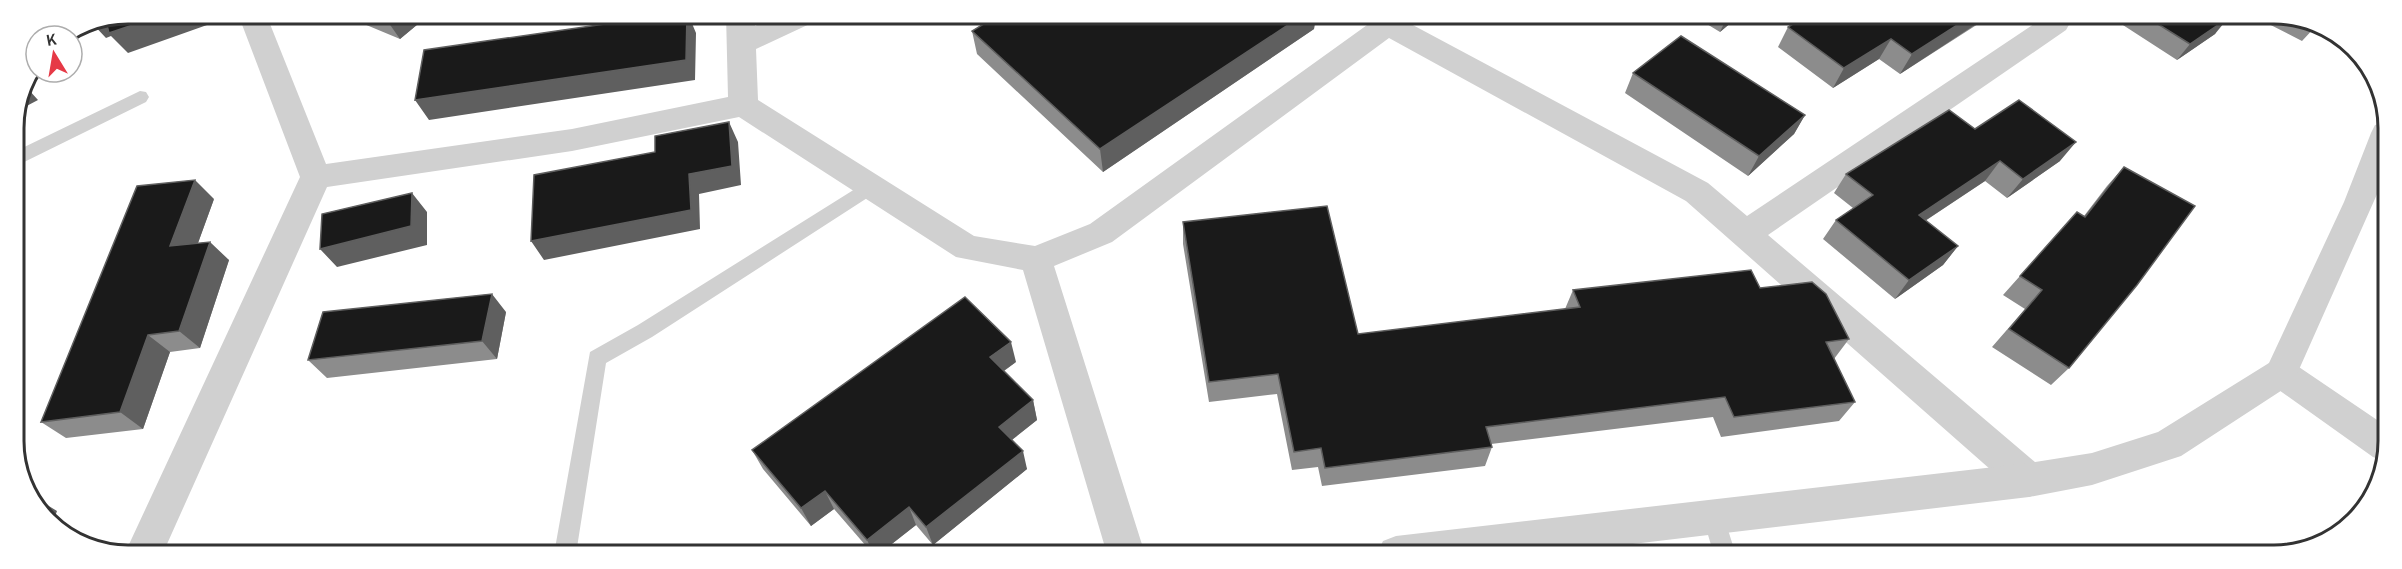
<svg xmlns="http://www.w3.org/2000/svg" width="2402" height="569" font-family="'Archivo Narrow',sans-serif">
	<rect width="100%" height="100%" fill="#fff"/>
	<g fill="none" stroke-linecap="round" stroke-linejoin="round">
		<!-- service -->
		<path fill="#d0d0d0" fill-rule="evenodd" d="M140 91 146 92 149 97 146 102 14 167V152Z
			M871 179 878 181 880 186 878 191 652 337 606 363 576 554H554L590 352 638 325Z
			M1714 508 1722 511 1736 555H1714L1703 518 1706 511Z"/>
		<!-- minor -->
		<path fill="#d0d0d0" fill-rule="evenodd" d="M238 14H266L326 164 572 129 728 97 726 14H754L755 26 780 14H820L816 21 756 49 758 100 974 236 1035 246 1090 224 1381 15H1414L1409 23 1708 183 1747 216 2040 20 2039 16H2067L2070 23 2066 30 1768 235 2042 468 2047 480 2042 492 2029 497 2016 492 1686 201 1389 38 1112 242 1054 266 1145 554H1107L1023 270 956 257 739 117 572 151 327 187 163 553H125L300 177Z
			M2281 358 2293 363 2386 426V462L2373 457 2269 383 2264 373 2269 363Z"/>
		<!-- tertiary -->
		<path fill="#d0d0d0" fill-rule="evenodd" d="M2386 122V174L2293 383 2181 456 2092 485 2029 497 1540 555 1377 554 1383 541 1396 536 2029 463 2092 453 2158 432 2269 363 2344 202 2371 133 2375 125Z"/>
	</g>
	<!-- wall -->
	<path fill="#8c8c8c" d="M340 14H430L400 39Z
		M1000 14 1316 15 1314 29 1103 172 977 54 972 31Z
		M1692 15H1740L1720 32Z
		M2109 16H2224L2215 34 2177 60Z
		M2253 16H2297L2316 26 2302 41Z
		M1989 17 1900 74 1879 59 1833 88 1778 47 1788 27Z
		M1633 73 1805 115 1794 134 1748 176 1625 93Z
		M1975 129 2060 161 2007 198 1985 181 1925 221 1958 246 1943 265 1895 299 1823 239 1836 220 1853 208 1834 193 1846 174Z
		M2124 167 2069 368 2051 385 1992 347 2025 309 2003 295 2077 212 2084 216 2107 186Z
		M214 199 198 243 229 260 200 348 170 352 143 429 66 438 41 422Z
		M1183 222 1358 334 1565 309 1573 290 1760 288 1849 339 1834 359 1855 402 1839 421 1721 437 1713 417 1491 444 1492 447 1485 466 1322 486 1318 467 1292 470 1277 394 1209 402 1183 244Z
		M506 312 497 359 327 378 308 360Z
		M1016 362 1004 371 1033 400 1037 420 1012 440 1027 469 933 545 916 525 879 554H873L834 509 811 526 763 469 752 450Z"/>
	<!-- shaded-wall -->
	<path fill="#5f5f5f" d="M165 14H204L207 25 128 53 111 36 106 38 90 21 109 17Z
		M392 14H430L400 39 386 19Z
		M687 14H688L696 33 695 80 429 120 415 100Z
		M1303 15H1316L1314 29 1103 172 1100 149Z
		M1729 15H1740L1720 32 1727 17Z
		M1973 15H1990L1900 74 1912 54Z
		M2228 18 2215 34 2177 60 2190 44Z
		M1891 39 1879 59 1833 88 1844 68Z
		M28 89 38 100 19 110Z
		M1805 115 1794 134 1748 176 1759 156Z
		M729 122 738 142 741 185 699 194 700 229 544 260 531 241 689 174Z
		M2076 142 2060 161 2007 198 2023 179Z
		M2000 161 1985 181 1905 234 1919 215Z
		M195 180 214 199 190 265 170 246Z
		M412 193 427 212V245L337 267 320 249Z
		M210 242 229 260 200 348 179 331Z
		M1958 246 1943 265 1895 299 1909 280Z
		M492 294 506 312 497 359 482 341Z
		M148 335 170 352 143 429 120 412Z
		M1011 342 1016 362 995 377 990 357Z
		M1033 400 1037 420 1004 446 999 427Z
		M1023 451 1027 469 933 545 926 527Z
		M825 491 834 509 811 526 801 508Z
		M34 497 57 511 52 525 47 522Z
		M909 507 916 525 879 554H874L867 540Z"/>
	<!-- building -->
	<path fill="#1a1a1a" stroke="#5f5f5f" stroke-width="1.5" d="M128 14H165L109 33 105 18Z
		M374 14H392L386 19Z
		M674 14H687L686 60 415 100 424 50Z
		M1000 14 1303 15 1100 149 972 31Z
		M1807 15H1973L1912 54 1891 39 1844 68 1788 27Z
		M2145 16H2224L2228 18 2190 44Z
		M1681 36 1805 115 1759 156 1633 73Z
		M2019 100 2076 142 2023 179 2000 161 1919 215 1958 246 1909 280 1836 220 1873 195 1846 174 1949 110 1975 129Z
		M729 122 732 166 689 174 691 210 531 241 534 175 655 152V136Z
		M2124 167 2195 206 2137 285 2069 368 2009 329 2042 290 2020 276 2077 212 2085 217Z
		M195 180 170 246 210 242 179 331 148 335 120 412 41 422 137 186Z
		M412 193 411 226 320 249 322 214Z
		M1327 206 1358 334 1580 307 1573 290 1751 270 1760 288 1812 282 1826 294 1849 339 1826 342 1855 402 1734 417 1725 397 1486 427 1492 447 1325 468 1321 448 1294 452 1278 374 1209 382 1183 222Z
		M492 294 482 341 308 360 323 312Z
		M965 297 1011 342 990 357 1033 400 999 427 1023 451 926 527 909 507 867 540 825 491 801 508 752 450Z"/>
	<!-- crop -->
	<path d="M0 0H2402V569H0ZM128 24H2274A104 104 0 0 1 2378 128V441A104 104 0 0 1 2274 545H128A104 104 0 0 1 24 441V128A104 104 0 0 1 128 24Z" fill="#fff" fill-rule="evenodd"/>
	<path fill="none" stroke="#333" stroke-width="3" d="M128 24H2274A104 104 0 0 1 2378 128V441A104 104 0 0 1 2274 545H128A104 104 0 0 1 24 441V128A104 104 0 0 1 128 24Z"/>
	<!-- north arrow -->
	<g transform="translate(54 54) rotate(349)"><circle r="28" fill="#ffffff" stroke="#adadad" stroke-width="1.5"/>
	<path d="M0-4.5L10 22L0 15L-10 22Z" fill="#e63946"/>
	<text y="-9" font-size="16" font-weight="bold" text-anchor="middle" fill="#333333">K</text>
	</g>
</svg>
